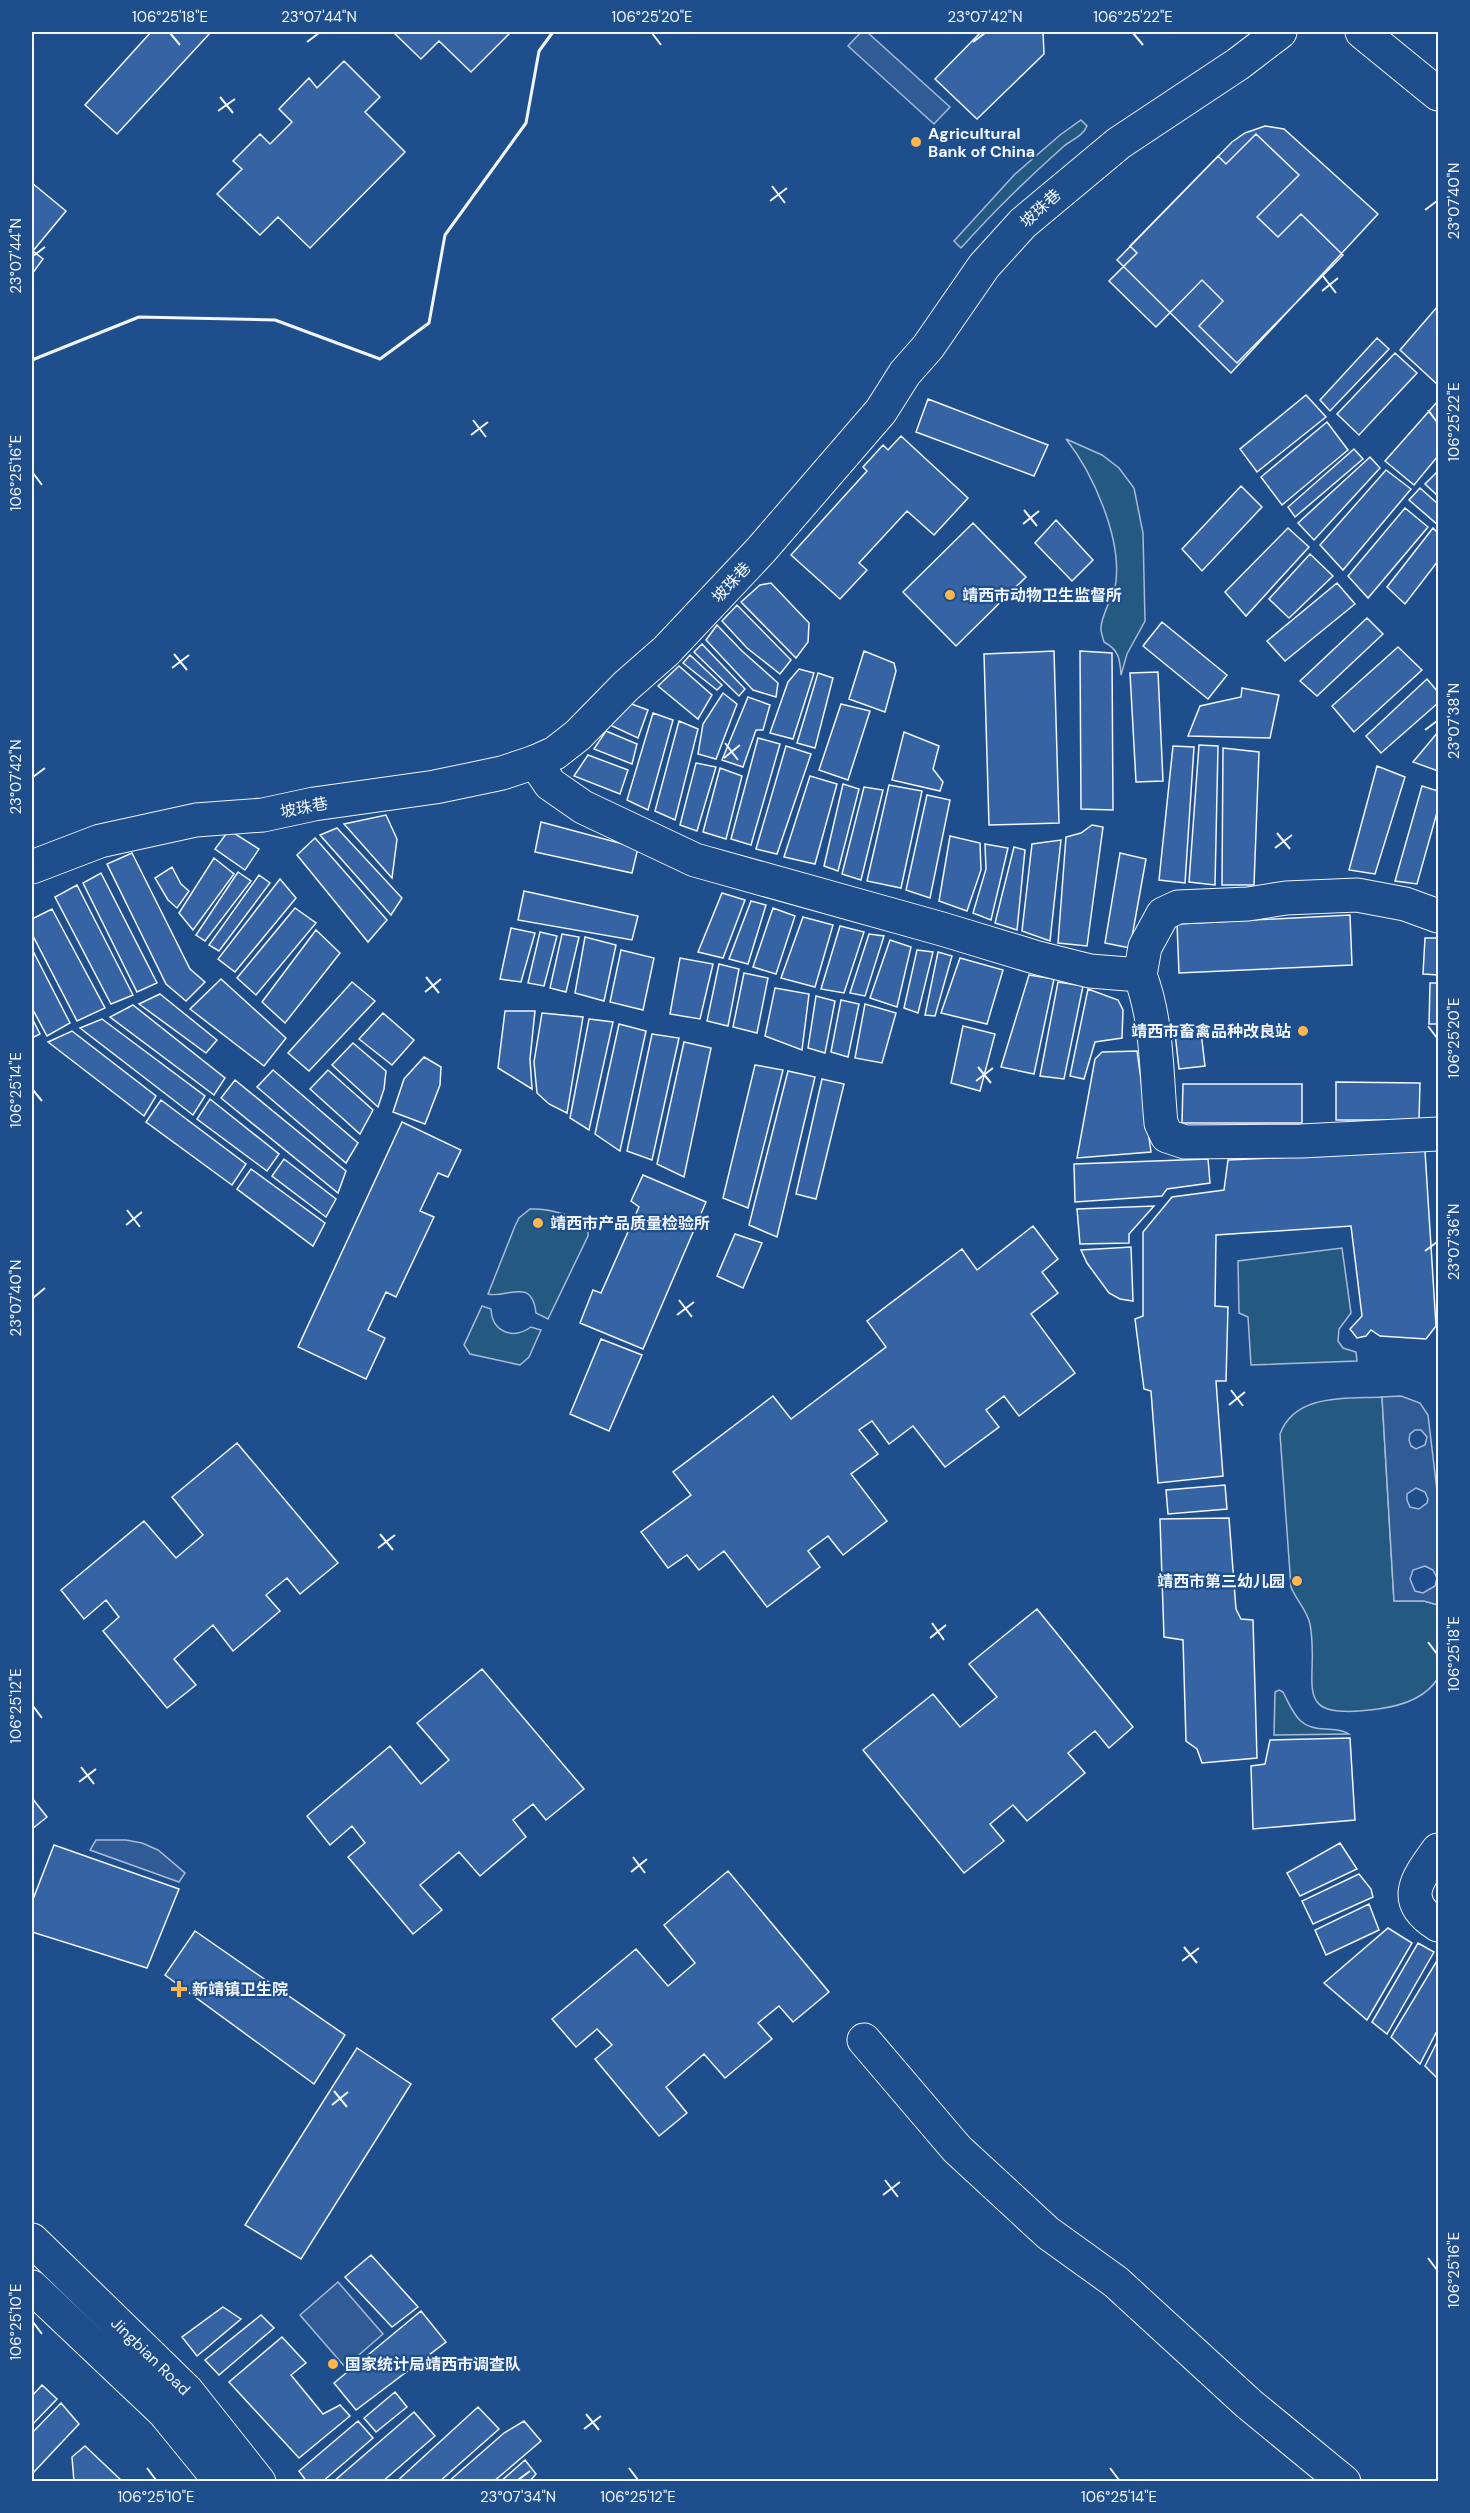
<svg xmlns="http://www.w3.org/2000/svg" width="1470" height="2513" font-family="'DM Sans','Noto Sans SC',sans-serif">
	<rect width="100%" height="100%" fill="#1f4e8c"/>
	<!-- green -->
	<path fill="#245a82" stroke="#a8bbd7" stroke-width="1.5" d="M1081 120 1087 126C1083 136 1071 140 1063 147 1027 179 993 212 961 248L954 241 1015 174 1060 135Z
		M1066 439 1102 455 1119 468 1134 488 1143 533 1145 621 1127 654 1121 675C1120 659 1119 650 1104 642 1103 638 1101 633 1101 629 1100 616 1115 595 1116 581 1121 537 1093 473 1066 439Z
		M530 1209C546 1208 578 1215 588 1228V1236L548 1319 536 1313C532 1276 506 1299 488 1294L515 1226 519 1218Z
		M1342 1248 1351 1313 1339 1329 1338 1341 1343 1348 1356 1352 1357 1361 1251 1365 1248 1317 1239 1313 1238 1261Z
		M482 1306 491 1309C492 1332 513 1340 531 1327L541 1330 529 1357 520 1365 470 1354 464 1345Z
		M1382 1397 1394 1601H1424L1438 1605V1678C1426 1698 1401 1706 1378 1709 1285 1722 1321 1684 1310 1624 1307 1610 1296 1600 1291 1587L1280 1434C1295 1393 1346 1399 1382 1397Z
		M1279 1690 1283 1692C1294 1713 1298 1729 1326 1729 1335 1730 1342 1729 1349 1734L1274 1735 1275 1692Z"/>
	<!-- parking -->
	<path fill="#305b95" stroke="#a8bbd7" stroke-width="1.5" fill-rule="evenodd" d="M861 32H867L950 107 934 124 848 46Z
		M1401 1396 1420 1403 1428 1415 1438 1499V1605L1424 1601H1394L1382 1397ZM1415 1430H1421L1427 1437 1425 1445 1416 1449 1411 1446 1409 1440 1410 1434ZM1416 1488 1425 1492 1428 1499 1427 1503 1419 1509 1410 1507 1407 1500V1494ZM1425 1566 1433 1570 1437 1578 1435 1586 1423 1593 1415 1591 1410 1579 1413 1570Z
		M96 1840H126L142 1843 158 1850 185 1873 179 1882 90 1850Z
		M338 2282 383 2334 345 2367 300 2315Z"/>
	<!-- building -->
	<path fill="#3563a3" stroke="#f2f6ff" stroke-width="1.5" d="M151 32H211L117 134 85 105Z
		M393 32H511L471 72 439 41 421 59Z
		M981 32H1043L1044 54 977 119 935 79Z
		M344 61 380 97 365 112 405 152 310 248 278 217 260 235 217 194 242 169 233 161 260 134 270 144 292 122 279 109 309 78 317 88Z
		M1265 126 1284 129 1378 214 1231 373 1117 260 1232 142 1245 133Z
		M1256 134 1299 175 1257 217 1278 237 1301 214 1343 255 1237 363 1199 326 1223 301 1202 280 1156 327 1109 281 1137 253 1130 246 1218 156 1226 164Z
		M32 183 66 211 33 251 43 259 32 274Z
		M1438 306V385L1400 350Z
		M1377 338 1389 349 1330 411 1320 400Z
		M1395 353 1417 373 1359 435 1337 414Z
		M1306 395 1326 417 1257 472 1240 449Z
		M928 399 1048 445 1034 476 916 432Z
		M1438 401V456L1414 485 1385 461Z
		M1327 422 1348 450 1282 505 1261 477Z
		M901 436 968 498 934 535 907 511 859 563 867 570 840 599 791 555 867 471 863 467 883 445 888 450Z
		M1354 449 1363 459 1295 517 1288 507Z
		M1370 457 1380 468 1314 540 1298 523Z
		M1386 470 1411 489 1343 570 1320 545Z
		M1438 471V496L1425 484Z
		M1241 486 1262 507 1202 571 1182 549Z
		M1420 488 1438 504V525L1409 500Z
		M1405 508 1428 527 1368 598 1348 576Z
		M1056 520 1093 560 1072 581 1035 543Z
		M973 523 1026 577 956 646 903 592Z
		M1288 528 1309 547 1246 616 1225 592Z
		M1433 528 1438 533V561L1405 604 1387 587Z
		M1310 554 1333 576 1289 618 1269 599Z
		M771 583 809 623 808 642 796 658 741 602 760 585Z
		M1337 583 1355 604 1285 661 1267 641Z
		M737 605 791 660 780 674 747 648 722 621Z
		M1367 618 1383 634 1317 696 1300 681Z
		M1162 622 1227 675 1208 699 1143 646Z
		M717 625 742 651 778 683 776 697 753 690 706 640Z
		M702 644 745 689 739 696 694 652Z
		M1398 647 1422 670 1354 732 1332 706Z
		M864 651 894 663 896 671 885 712 849 699Z
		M1054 651 1059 823 989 825 984 654Z
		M1080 651 1112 653 1113 810 1081 809Z
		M690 655 722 685 717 690 683 663Z
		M679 666 712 695 698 719 658 686Z
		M799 669 814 673 793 739 770 733 788 682Z
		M1158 672 1163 781 1136 782 1130 673Z
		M818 673 833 678 815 748 797 743Z
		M1427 679 1438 692V703L1381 753 1366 736Z
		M1242 688 1279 695 1270 738 1188 736 1200 706 1241 697Z
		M723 693 737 704 716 759 698 754 703 724Z
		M748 697 770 705 763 730H756L743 767 722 760Z
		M626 702 648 710 638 738 610 725Z
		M841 704 870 711 848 780 819 770Z
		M653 713 673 720 648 810 627 800Z
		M679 721 698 729 675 820 655 811Z
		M606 731 637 744 632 764 594 749Z
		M904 732 939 746 933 769 943 782 940 791 892 780Z
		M1438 732V771L1413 762Z
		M758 738 780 744 751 845 731 839Z
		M1199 745 1218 746 1215 885 1189 882Z
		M786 746 811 754 777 854 756 849Z
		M1173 746 1194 747 1185 883 1159 880Z
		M1223 748 1259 752 1254 885H1222Z
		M588 755 628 770 620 794 574 776Z
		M696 763 716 767 697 831 680 825Z
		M1377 766 1405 777 1375 874 1349 870Z
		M720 768 742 776 726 839 703 832Z
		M810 776 837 784 815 864 784 857Z
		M843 784 859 789 838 871 824 866Z
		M889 785 922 791 901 888 867 881Z
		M1422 786 1438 791V809L1417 884 1395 881Z
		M864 787 883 790 861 880 842 874Z
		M927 795 950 800 930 898 906 890Z
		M386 815 397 839 392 878 344 824Z
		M541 822 638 848 632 873 535 852Z
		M1092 825 1103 827 1087 946 1058 943 1066 837 1081 833Z
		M337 828 402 898 391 915 320 835Z
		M229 830 259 849 245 870 215 849Z
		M950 836 980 843 981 870 967 911 939 901Z
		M315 838 387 920 368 942 297 855Z
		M1061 840 1050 941 1022 931 1032 844Z
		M985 844 1008 848 991 920 973 913 986 869Z
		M1014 847 1025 850 1017 930 995 923Z
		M132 853 190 969 205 982 186 1001 166 984 107 864Z
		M1120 853 1146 859 1130 948 1105 943Z
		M214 858 234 874 193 930 179 913Z
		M172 867 181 884 189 891 177 908 168 900 155 878Z
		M238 872 251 881 205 941 196 935Z
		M101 873 157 983 137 992 83 883Z
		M259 875 270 883 219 951 209 945Z
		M280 879 296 898 235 972 218 959Z
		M77 885 133 995 111 1004 55 897Z
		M524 891 638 916 632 940 518 920Z
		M722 893 745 900 723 958 698 952Z
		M751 901 766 905 748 964 729 959Z
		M295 908 316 923 256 995 237 978Z
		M773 908 795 916 776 974 753 967Z
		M52 909 105 1008 77 1021 32 934V919Z
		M1350 915 1352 965 1179 973 1177 924Z
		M803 917 833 925 815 987 781 978Z
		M840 926 864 932 844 993 821 989Z
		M511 928 535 933 521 982 500 979Z
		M316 930 340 953 285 1023 262 1002Z
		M540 932 557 936 544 986 528 983Z
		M562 934 579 937 566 992 550 988Z
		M869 934 884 936 865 996 850 993Z
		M585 937 616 945 604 1001 575 993Z
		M1425 938H1438V975L1423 974Z
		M890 940 911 947 897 1007 870 998Z
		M32 949 70 1023 47 1036 32 1008Z
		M621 950 654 958 643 1010 610 1002Z
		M917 950 933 952 918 1013 904 1008Z
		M938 952 952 956 935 1016 925 1015Z
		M680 958 713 964 700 1019 670 1014Z
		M960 958 1003 970 987 1024 941 1013Z
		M719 964 739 969 728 1026 707 1021Z
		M744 973 768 978 757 1033 733 1027Z
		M1029 975 1054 979 1034 1074 1001 1067Z
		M221 979 286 1038 264 1066 190 1009Z
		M352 982 375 1001 309 1071 288 1053Z
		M1058 982 1083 986 1064 1079 1040 1076Z
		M1430 983H1438V1024H1429Z
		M775 988 809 994 802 1050 765 1036Z
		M1088 989 1118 1000 1123 1010 1122 1038 1095 1042 1084 1079 1070 1076Z
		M160 994 217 1040 206 1053 139 1004Z
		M816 996 835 1001 825 1053 808 1048Z
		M841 1000 859 1004 848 1057 831 1052Z
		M865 1004 896 1013 882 1063 855 1058Z
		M133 1005 225 1078 214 1095 110 1017Z
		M505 1011H535L530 1059 532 1089 498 1068Z
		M383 1013 414 1040 392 1065 359 1039Z
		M542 1013 583 1017 567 1113 549 1104 537 1093 534 1062Z
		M32 1018 40 1034 32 1038Z
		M102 1019 205 1096 193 1115 80 1028Z
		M589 1019 613 1022 589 1130 570 1118Z
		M619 1024 646 1031 620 1151 595 1134Z
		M963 1026 995 1034 980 1091 951 1083Z
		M72 1031 156 1096 144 1116 48 1042Z
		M1201 1032 1205 1066 1179 1069 1175 1033Z
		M652 1034 679 1038 652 1160 627 1151Z
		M684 1042 711 1048 684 1177 657 1164Z
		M353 1043 386 1071 384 1089 378 1107 332 1065Z
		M1137 1051 1151 1152 1077 1158 1095 1059 1102 1052Z
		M424 1057 441 1067 440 1085 425 1124 393 1112 404 1079Z
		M755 1065 783 1070 748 1208 723 1198Z
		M273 1070 358 1143 346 1163 257 1087Z
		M328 1070 373 1110 360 1134 310 1089Z
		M788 1071 815 1077 777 1237 749 1225Z
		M822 1079 844 1084 816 1199 796 1194Z
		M235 1080 346 1171 338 1193 221 1098Z
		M1336 1082 1420 1083 1419 1120H1336Z
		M1183 1084H1302V1123H1182Z
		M210 1099 279 1154 267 1171 197 1119Z
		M161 1100 246 1164 232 1185 146 1122Z
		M402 1122 461 1150 448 1177 438 1173 420 1211 434 1217 396 1297 386 1292 368 1330 385 1338 366 1379 298 1347Z
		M1425 1151 1436 1326 1426 1339 1380 1336 1371 1330 1366 1336 1357 1338 1350 1329 1362 1316 1351 1226 1216 1235 1215 1306 1228 1307 1226 1381H1216L1223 1476 1158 1483 1151 1391 1144 1389 1135 1319 1143 1316V1232L1172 1197 1224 1190 1228 1160Z
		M284 1159 336 1199 326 1217 272 1176Z
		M1208 1159 1210 1183 1167 1189 1162 1196 1075 1202 1074 1164Z
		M251 1169 325 1223 313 1246 237 1189Z
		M643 1175 706 1202 643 1349 580 1323 593 1290 601 1293 639 1207 631 1201Z
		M1154 1206 1129 1234V1243L1080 1244 1077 1209Z
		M1033 1226 1058 1259 1042 1272 1058 1293 1031 1314 1075 1373 1019 1416 1004 1396 986 1410 999 1427 945 1467 913 1426 889 1444 872 1421 859 1430 878 1454 851 1474 887 1521 843 1555 828 1536 808 1551 820 1567 767 1607 724 1551 699 1570 687 1555 668 1568 641 1532 691 1495 673 1472 773 1396 791 1419 886 1347 867 1321 962 1249 977 1270Z
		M735 1234 762 1243 743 1288 717 1276Z
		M1131 1247 1133 1301 1120 1299 1109 1293 1087 1263 1081 1250Z
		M601 1339 642 1355 609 1431 570 1414Z
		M237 1443 338 1563 300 1594 287 1578 266 1595 280 1611 233 1651 213 1625 174 1659 196 1685 167 1708 103 1631 119 1617 106 1600 84 1619 61 1590 144 1521 176 1558 203 1535 172 1497Z
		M1225 1485 1227 1509 1168 1514 1166 1490Z
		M1229 1518 1236 1609 1241 1619 1253 1620 1257 1758 1202 1763 1197 1749 1186 1741 1183 1640 1164 1637 1160 1519Z
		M1037 1609 1133 1727 1109 1748 1095 1731 1068 1753 1085 1773 1027 1821 1013 1805 990 1824 1004 1841 964 1873 863 1750 933 1694 960 1727 997 1697 969 1664Z
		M482 1669 584 1789 546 1820 533 1804 513 1820 526 1837 480 1876 459 1852 420 1885 442 1910 413 1934 348 1857 365 1843 352 1826 330 1845 307 1816 390 1746 421 1784 449 1760 417 1723Z
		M1350 1738 1355 1820 1253 1829 1251 1766 1265 1764 1270 1740Z
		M32 1798 47 1817 32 1829Z
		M1340 1843 1357 1869 1300 1896 1287 1873Z
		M54 1845 179 1889 147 1968 32 1932V1902Z
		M728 1871 829 1992 793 2022 779 2006 758 2023 772 2039 725 2078 704 2054 666 2087 687 2113 659 2136 595 2059 612 2045 597 2029 576 2047 552 2019 636 1949 668 1986 695 1963 664 1925Z
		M1359 1874 1371 1889 1373 1897 1313 1924 1302 1901Z
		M1369 1904 1379 1930 1326 1955 1315 1930Z
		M1388 1928 1412 1943 1367 2020 1324 1983Z
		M195 1931 345 2035 314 2084 165 1975Z
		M1418 1943 1434 1952 1387 2034 1372 2022Z
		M1438 1959V2029L1420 2064 1391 2037Z
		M1438 2040V2079L1425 2066Z
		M357 2048 411 2084 301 2259 245 2225Z
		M371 2255 418 2307 392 2327 345 2277Z
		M223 2307 241 2319 197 2356 182 2337Z
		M421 2311 446 2342 356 2410 334 2383Z
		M261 2315 274 2328 219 2375 205 2360Z
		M282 2337 306 2363 291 2375 323 2414 340 2405 350 2416 299 2458 229 2382Z
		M42 2385 57 2399 32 2425V2396Z
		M395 2392 407 2407 376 2432 364 2418Z
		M61 2403 79 2424 32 2474V2433Z
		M478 2407 499 2429 439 2482H396Z
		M414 2412 435 2436 382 2482H333Z
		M358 2421 373 2438 322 2482H307L299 2471Z
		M524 2421 541 2441 493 2482H448L504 2433Z
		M85 2446 123 2482H74L72 2457Z
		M525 2460 536 2474 529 2482H500Z"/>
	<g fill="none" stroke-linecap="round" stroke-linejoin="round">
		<!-- street casing -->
		<g stroke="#f2f6ff" stroke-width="35">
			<path id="street" d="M1362 32 1438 94
				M535 762 550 784 583 807 695 860 942 929 1038 958 1090 971 1140 975 1145 947 1163 914 1178 907 1248 904 1286 898 1357 895 1405 904 1438 916
				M1140 975C1158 1022 1156 1073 1161 1123L1167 1136 1185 1142 1301 1141 1438 1134
				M1438 1850C1417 1879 1399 1901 1438 1925
				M864 2040 957 2149 1048 2233 1116 2282 1249 2404 1344 2482"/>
		</g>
		<!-- secondary casing -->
		<g stroke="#f2f6ff" stroke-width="35">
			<g id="secondary">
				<path d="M32 867 100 841 196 820 263 815 314 804 435 787 502 773 535 762 555 753 578 735 626 686 666 651 761 550 881 411 905 373 928 347 984 266 1023 223 1119 143 1238 64 1280 32"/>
				<path id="s1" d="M32 2240 187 2391 259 2482"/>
				<path d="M32 2287 164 2412 221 2482"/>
			</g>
		</g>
		<!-- street -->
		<use href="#street" stroke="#1f4e8c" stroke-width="33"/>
		<!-- secondary -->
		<use href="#secondary" stroke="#1f4e8c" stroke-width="33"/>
		<!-- wall -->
		<path stroke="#f2f6ff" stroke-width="3" d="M32 360 139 317 275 320 380 359 429 323 445 235 526 123 539 51 553 32"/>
	</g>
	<!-- ticks -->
	<path fill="none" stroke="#f2f6ff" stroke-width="2" d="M170 33 180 45M652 33 661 45M1133 33 1143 45M307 42 319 33M973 42 985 33M220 97 233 113M218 111 235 99M772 186 785 203M770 201 787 188M1425 210 1437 201M33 256 45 247M1323 276 1336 293M1322 291 1338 278M1428 410 1437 422M473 420 486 437M471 435 488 422M33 473 42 485M1024 510 1037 526M1023 524 1039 511M174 654 187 670M172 668 189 655M1425 730 1437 721M725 743 738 760M724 758 740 745M33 777 45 768M1277 833 1290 849M1275 848 1292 835M426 977 439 993M425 992 441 979M1428 1026 1437 1038M978 1067 991 1083M976 1081 993 1068M33 1090 42 1101M127 1210 140 1227M126 1225 142 1212M1425 1251 1437 1242M33 1298 45 1288M679 1300 692 1317M677 1315 694 1302M1231 1390 1243 1406M1229 1405 1245 1392M380 1534 393 1550M378 1548 395 1535M932 1623 944 1640M930 1638 946 1625M1428 1642 1437 1654M33 1706 42 1718M81 1767 94 1784M79 1782 96 1769M633 1857 645 1873M631 1872 647 1859M1184 1947 1197 1963M1182 1961 1199 1948M334 2091 347 2107M332 2105 348 2092M885 2180 898 2197M883 2195 900 2182M1428 2258 1437 2270M33 2322 42 2334M586 2414 599 2430M584 2429 601 2416M147 2468 156 2480M629 2468 638 2480M1110 2468 1119 2480M518 2480 530 2471"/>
	<!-- markers -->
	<g fill="#ffb74d" stroke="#1f4e8c" stroke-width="2">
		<circle cx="916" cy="142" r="6"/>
		<circle cx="950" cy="595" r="6"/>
		<circle cx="1303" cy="1031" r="6"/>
		<circle cx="538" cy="1223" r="6"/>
		<circle cx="1297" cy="1581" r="6"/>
		<path d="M176 1980h6v6h6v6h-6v6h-6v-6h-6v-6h6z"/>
		<circle cx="333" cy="2364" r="6"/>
	</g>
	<g text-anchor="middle" stroke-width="4.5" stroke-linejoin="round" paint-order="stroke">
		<!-- poi labels -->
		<g font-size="16" font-weight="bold" fill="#f2f6ff" stroke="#1f4e8c" text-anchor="start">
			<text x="928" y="139">Agricultural<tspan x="928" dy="18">Bank of China</tspan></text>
			<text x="962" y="601">靖西市动物卫生监督所</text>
			<text x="1291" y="1037" text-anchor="end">靖西市畜禽品种改良站</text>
			<text x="550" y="1229">靖西市产品质量检验所</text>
			<text x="1285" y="1587" text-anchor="end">靖西市第三幼儿园</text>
			<text x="192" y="1995">新靖镇卫生院</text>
			<text x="345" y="2370">国家统计局靖西市调查队</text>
		</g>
		<!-- street labels -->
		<g font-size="16" fill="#f2f6ff" stroke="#1f4e8c">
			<text transform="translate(1040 208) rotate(-42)" y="6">坡珠巷</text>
			<text transform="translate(731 582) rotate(-47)" y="6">坡珠巷</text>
			<text transform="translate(304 807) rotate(-11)" y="6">坡珠巷</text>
			<text dy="6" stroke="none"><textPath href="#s1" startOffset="166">Jingbian Road</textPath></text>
		</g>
	</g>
	<!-- border -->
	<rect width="1470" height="2513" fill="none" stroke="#1f4e8c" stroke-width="66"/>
	<rect x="33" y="33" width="1404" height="2447" fill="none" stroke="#f2f6ff" stroke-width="2"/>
	<g font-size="15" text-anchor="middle" fill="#f2f6ff">
		<text x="170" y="22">106°25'18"E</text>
		<text x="319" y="22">23°07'44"N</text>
		<text x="652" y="22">106°25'20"E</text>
		<text x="985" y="22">23°07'42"N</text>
		<text x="1133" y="22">106°25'22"E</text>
		<text transform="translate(1454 201) rotate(-90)" y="5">23°07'40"N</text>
		<text transform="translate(16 256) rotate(-90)" y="5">23°07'44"N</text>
		<text transform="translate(1454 422) rotate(-90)" y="5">106°25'22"E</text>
		<text transform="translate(16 473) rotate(-90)" y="5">106°25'16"E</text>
		<text transform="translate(1454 721) rotate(-90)" y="5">23°07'38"N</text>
		<text transform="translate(16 777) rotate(-90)" y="5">23°07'42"N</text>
		<text transform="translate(1454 1038) rotate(-90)" y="5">106°25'20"E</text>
		<text transform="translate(16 1090) rotate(-90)" y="5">106°25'14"E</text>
		<text transform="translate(1454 1242) rotate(-90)" y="5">23°07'36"N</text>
		<text transform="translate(16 1298) rotate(-90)" y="5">23°07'40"N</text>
		<text transform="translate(1454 1654) rotate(-90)" y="5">106°25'18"E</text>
		<text transform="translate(16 1706) rotate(-90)" y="5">106°25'12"E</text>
		<text transform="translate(1454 2270) rotate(-90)" y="5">106°25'16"E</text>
		<text transform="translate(16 2322) rotate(-90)" y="5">106°25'10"E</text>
		<text x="156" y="2502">106°25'10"E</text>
		<text x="518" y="2502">23°07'34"N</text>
		<text x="638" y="2502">106°25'12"E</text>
		<text x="1119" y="2502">106°25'14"E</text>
	</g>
</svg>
